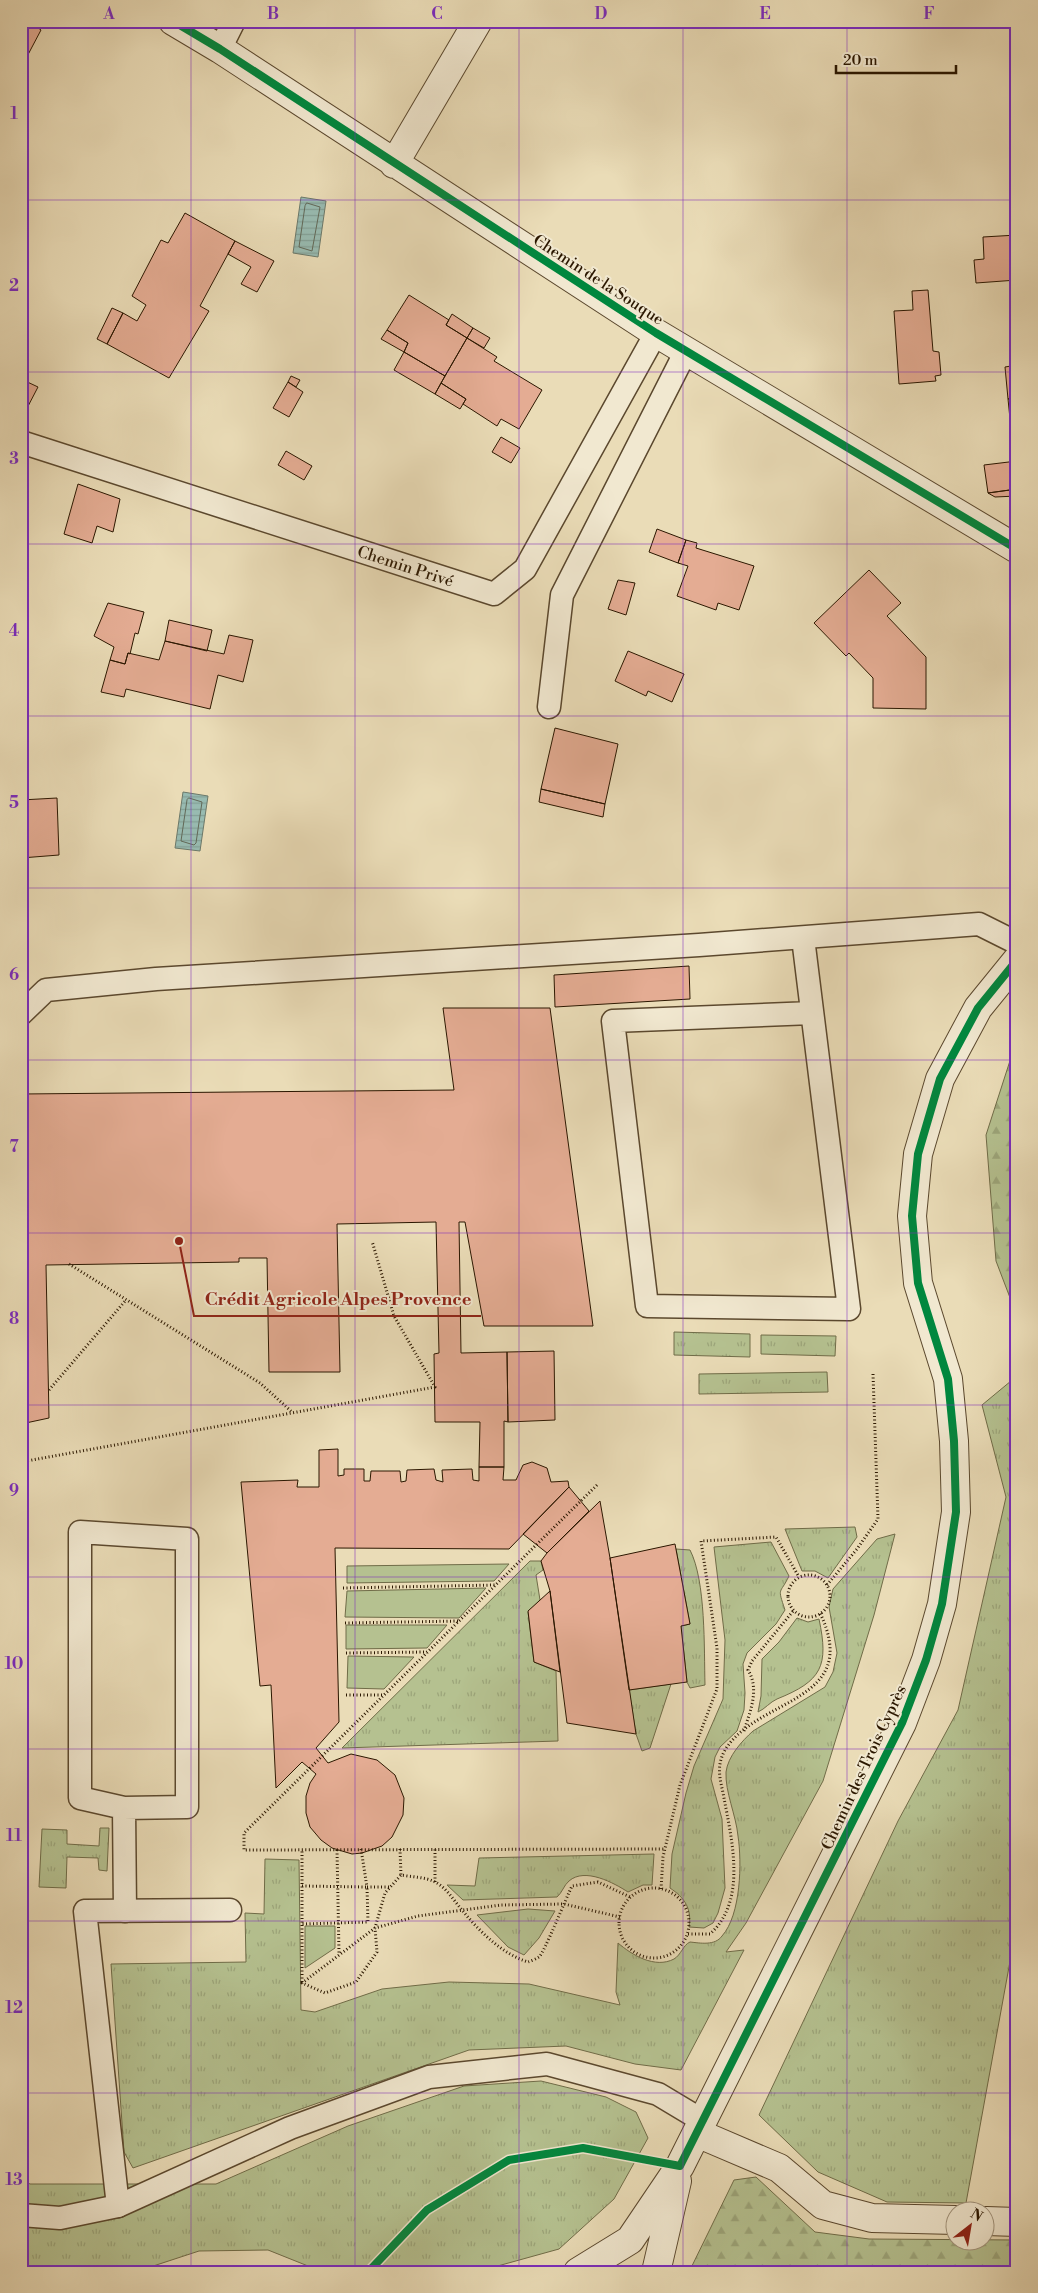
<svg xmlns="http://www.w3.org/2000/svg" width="1038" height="2293" font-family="'Libre Bodoni',serif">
	<defs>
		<pattern id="grass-tufts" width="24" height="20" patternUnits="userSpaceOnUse" patternTransform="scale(1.25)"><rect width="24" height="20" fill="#b5c190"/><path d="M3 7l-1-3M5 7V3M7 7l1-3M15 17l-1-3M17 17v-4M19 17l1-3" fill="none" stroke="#9ca57a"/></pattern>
		<pattern id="forest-firs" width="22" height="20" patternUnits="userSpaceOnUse" patternTransform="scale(1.25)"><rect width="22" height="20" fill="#b5c190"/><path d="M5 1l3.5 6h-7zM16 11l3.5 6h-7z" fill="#9ca57a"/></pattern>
		<pattern id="water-rules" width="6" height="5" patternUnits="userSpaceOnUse" patternTransform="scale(1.25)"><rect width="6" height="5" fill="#98bbb1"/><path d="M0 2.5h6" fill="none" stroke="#83a096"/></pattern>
	</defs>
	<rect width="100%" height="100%" fill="#eadcb7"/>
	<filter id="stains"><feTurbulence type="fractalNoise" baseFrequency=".004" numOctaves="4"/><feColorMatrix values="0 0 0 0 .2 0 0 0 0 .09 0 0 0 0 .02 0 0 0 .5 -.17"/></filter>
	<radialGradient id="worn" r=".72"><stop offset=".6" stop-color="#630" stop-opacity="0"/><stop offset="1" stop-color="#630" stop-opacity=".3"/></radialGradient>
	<!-- grass -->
	<path fill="url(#grass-tufts)" stroke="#706c48" d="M674 1332 750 1334V1357L674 1355Z
		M761 1335 836 1336 835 1356 761 1354Z
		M827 1372 828 1392 699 1394V1374Z
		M1017 1376V1923L966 2203 887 2202 818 2172 759 2115 898 1821 958 1710 1006 1497 982 1405Z
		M855 1527 857 1537 828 1578 815 1571H802L785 1529Z
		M895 1534 874 1615 823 1781 746 1923 726 1952 744 1950 681 2070 635 2064 566 2046 469 2050 133 2168 124 2152 111 1964 246 1962 245 1913 264 1914 265 1859 299 1860 301 2010 315 2012 382 1989 449 1982 529 1984 620 2005 616 1992 618 1943C632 1955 655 1969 674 1959 681 1955 683 1945 690 1942 700 1943 715 1946 722 1936 741 1915 742 1862 738 1836 736 1815 725 1792 726 1772 728 1756 742 1741 753 1731L825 1687 833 1672 837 1653 829 1607 833 1589 877 1539Z
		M771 1542 789 1576C780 1595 777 1586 785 1610L776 1624 747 1653 743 1664 745 1693 744 1710 737 1731 720 1747 715 1757 711 1779 722 1819 725 1888 718 1913 713 1923 704 1928 689 1927C692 1909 685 1898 670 1888L672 1854 686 1793 694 1766 723 1699 725 1640 714 1547Z
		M676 1549 690 1550C706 1581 704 1649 705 1685L690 1688 687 1682 681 1626 690 1624Z
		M530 1561H541L543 1570 536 1575 540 1600 528 1612 534 1662 556 1671 558 1741 342 1748Z
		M797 1618 808 1622 819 1619C829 1666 822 1681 777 1699 770 1702 765 1709 758 1712L761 1696 762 1659 779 1642Z
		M671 1684 650 1748 642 1751 636 1734 629 1690Z
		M100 1828H109L107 1871 99 1870 98 1858 67 1857 66 1888 39 1887 42 1829 67 1830V1844L99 1846Z
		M654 1854 652 1885H643L628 1892C614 1883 585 1867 569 1881 564 1885 562 1893 557 1897L463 1900 447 1885 475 1886 479 1858Z
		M528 1909 555 1911 539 1938 524 1955 508 1947 477 1915Z
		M541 2081 606 2097 636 2112 648 2138 614 2199 559 2249 476 2272H323L268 2250 199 2251 135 2272H21V2179L30 2184H216L348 2126 464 2086Z"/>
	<!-- forest -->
	<path fill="url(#forest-firs)" stroke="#706c48" d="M1017 1039V1316L996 1261 986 1135Z
		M756 2177 815 2232 869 2239 1017 2240V2272H689L734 2180Z"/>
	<!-- garden -->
	<path fill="#b5c190" stroke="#706c48" d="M509 1564 494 1581 347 1583V1566Z
		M486 1588 459 1618 345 1617 347 1591Z
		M346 1625H447L427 1648 346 1649Z
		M348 1656 414 1657 384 1689 347 1688Z
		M305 1926H335V1948L305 1968Z"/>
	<!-- water -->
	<path fill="url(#water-rules)" stroke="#6c796a" d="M301 197 326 201 318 257 293 253Z
		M183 792 208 796 200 851 175 848Z"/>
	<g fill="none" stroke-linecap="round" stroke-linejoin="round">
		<!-- shore -->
		<path stroke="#626958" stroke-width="1" d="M307 203 320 207 312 251 299 247 305 206Z
			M189 798 202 802 196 843 194 845 181 841 187 800Z"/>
	</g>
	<!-- building -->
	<path fill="#e4ac93" stroke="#2b1700" d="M22 21H29L41 30 22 66Z
		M185 213 235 241 200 306 209 311 169 378 107 344 123 313 137 321 146 305 132 296 161 240 168 243Z
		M1017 235V280L976 283 974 260 984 259 983 237Z
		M235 241 274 261 257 292 241 284 251 267 228 254Z
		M928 290 933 351 939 352 941 375 935 376 936 381 899 384 894 311 913 310 912 291Z
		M409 295 449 320 446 325 467 338 445 376 404 352 408 343 387 330Z
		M112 308 123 313 107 344 97 339Z
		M452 314 473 328 467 338 446 325Z
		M473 328 490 338 484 348 467 338Z
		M387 330 408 343 404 352 381 339Z
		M467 338 497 357 494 361 542 390 519 429 501 419 497 426 463 404 466 399 441 383Z
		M404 352 445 376 435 394 394 370Z
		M1017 365V397L1008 399 1005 367Z
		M291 376 300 380 296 387 288 382Z
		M21 379 38 387 25 412 21 411Z
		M288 382 303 392 289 417 273 408Z
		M441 383 466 399 460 409 435 394Z
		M1017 397V419H1010L1008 399Z
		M501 437 520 448 511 463 492 452Z
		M286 451 312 466 304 480 278 465Z
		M1017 461V489L988 493 984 465Z
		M78 484 120 499 113 532 97 526 92 543 64 534Z
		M1017 489V496L995 497 988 493Z
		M657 529 686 540 678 563 649 552Z
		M686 540 697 543 696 548 754 566 739 610 718 603 716 610 677 596 688 566 678 563Z
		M869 570 901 603 887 616 926 657V709L873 708V678L849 653 846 656 814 623Z
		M618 580 635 583 626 615 608 609Z
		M108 603 144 612 138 634 135 633 130 654 128 653 125 664 110 660 114 647 94 636Z
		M169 620 212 630 207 651 165 641Z
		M229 635 253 640 243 682 218 675 210 709 126 689 124 697 101 692 110 660 125 664 128 653 159 660 165 641 224 654Z
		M628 651 684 674 672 702 648 691 646 696 615 681Z
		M555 728 618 744 605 804 541 789Z
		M541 789 605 804 603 817 539 802Z
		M57 798 59 855 21 858V800Z
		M689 966 690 999 555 1007 554 975Z
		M443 1008H550L593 1326H484L465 1222H459L461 1353 507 1352 508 1422 504 1421V1467H479L480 1422H435L434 1354 439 1353 436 1222 337 1224 340 1372H269L267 1258H239V1262L46 1265 49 1418 21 1424V1094L454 1090Z
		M554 1351 555 1420 508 1422 507 1352Z
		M338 1449V1476L344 1475V1469H364V1481H370L371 1471H400L401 1482 406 1481 407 1470 434 1469 436 1480 443 1482 442 1470 472 1469 473 1480 479 1481V1467H504L503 1480H516L523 1465 532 1462 547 1468 551 1482 568 1481 569 1487 509 1549 335 1548 339 1722 316 1748 328 1763 351 1754 377 1760 395 1775 404 1798 403 1815 392 1837 382 1846 362 1853 352 1854 332 1848 321 1840 310 1827 306 1813V1796L310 1783 316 1774 302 1762 276 1788 271 1685 260 1686 241 1482 298 1480 297 1487H319V1450Z
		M569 1487 589 1511 547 1553 523 1534Z
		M600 1501 610 1558 636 1734 567 1723 550 1591 541 1561 547 1553Z
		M675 1544 690 1624 681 1626 687 1682 629 1690 610 1558Z
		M550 1591 560 1672 534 1662 528 1611Z"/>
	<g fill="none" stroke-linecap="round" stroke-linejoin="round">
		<!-- service casing -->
		<g stroke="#5b482e" stroke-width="25">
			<g id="service">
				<path d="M220 49 234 21"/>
				<path id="s1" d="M21 442 494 594 525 569 656 333"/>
				<path d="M549 707 562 595 686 351"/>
				<path d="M803 938 849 1309 647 1306 613 1021 812 1013"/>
				<path d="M21 1014 46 990 156 979 699 945 979 924 1017 943"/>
				<path d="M124 1808 80 1798V1532L187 1539V1807L124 1808 125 1911"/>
				<path d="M118 2206 85 1911 230 1910"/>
				<path d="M21 2215 60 2218 118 2206 290 2128 429 2077 547 2064 658 2094 703 2121"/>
			</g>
		</g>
		<!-- minor casing -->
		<g stroke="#5b482e" stroke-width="30">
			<path id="minor" d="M173 21 220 49 656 333 1017 549
				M394 164 478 21
				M697 2133 779 2168 823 2205 872 2218 956 2220
				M986 2221 1017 2222
				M578 2272 630 2240 680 2166 902 1723 926 1660 942 1604 956 1512 954 1441 948 1379 918 1283 912 1216 918 1154 940 1079 978 1008 1017 960
				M656 2272 677 2181"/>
		</g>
		<!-- path -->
		<path stroke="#2b1700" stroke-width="3" stroke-dasharray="1 2.5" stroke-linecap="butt" d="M69 1264 260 1383 292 1412
			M49 1390 126 1300
			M21 1462 435 1387 394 1316 372 1241
			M597 1485 244 1833V1850L665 1849
			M788 1596a21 21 0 1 1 42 0a21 21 0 1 1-42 0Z
			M827 1585 857 1549 878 1519 873 1374
			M343 1588 496 1585
			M345 1623 459 1621
			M346 1653 427 1652
			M346 1695H384
			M744 1731C750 1711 760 1690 748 1670L752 1661 794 1610
			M361 1849 367 1887H389
			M400 1849 401 1875
			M337 1850 339 1953
			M435 1882V1849
			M302 1886 367 1887 368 1922 302 1924
			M619 1923a35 35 0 1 1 70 0a35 35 0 1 1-70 0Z
			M661 1889 663 1857 680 1785 717 1689V1648L701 1541 776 1537 799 1577
			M620 1917 564 1904 501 1905 418 1916 375 1928 302 1983 325 1993 356 1982 377 1952 375 1928 385 1893 401 1875C411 1877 426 1877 435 1882 447 1888 454 1901 462 1910 479 1931 502 1954 528 1962 531 1961 536 1959 539 1957 544 1953 567 1896 572 1886L598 1882 630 1897
			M688 1934H710C747 1901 732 1841 724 1798 721 1781 715 1768 725 1750 757 1697 863 1703 820 1613
			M302 1982V1850"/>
		<!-- service -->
		<use href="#service" stroke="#f1e8d0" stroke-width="22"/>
		<!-- minor -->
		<use href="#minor" stroke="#f1e8d0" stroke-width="28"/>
		<!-- cycleway casing -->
		<g stroke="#f1e8d0" stroke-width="11">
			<path id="cycleway" d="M173 21 220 49 656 333 1017 549
				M368 2272 427 2210 509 2160 583 2148 680 2166 902 1723 926 1660 942 1604 956 1512 954 1441 948 1379 918 1283 912 1216 918 1154 940 1079 978 1008 1017 960"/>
		</g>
		<!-- cycleway -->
		<use href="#cycleway" stroke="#00873e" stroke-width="8"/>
	</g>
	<!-- grid -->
	<path fill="none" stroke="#7b2cbf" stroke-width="1" stroke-opacity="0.55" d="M191 21V2272M355 21V2272M519 21V2272M683 21V2272M847 21V2272M21 200H1017M21 372H1017M21 544H1017M21 716H1017M21 888H1017M21 1060H1017M21 1233H1017M21 1405H1017M21 1577H1017M21 1749H1017M21 1921H1017M21 2093H1017"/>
	<g text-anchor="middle" stroke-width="4" stroke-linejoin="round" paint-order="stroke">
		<!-- street labels -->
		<g font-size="16" fill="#2b1700" stroke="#f1e8d0">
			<text transform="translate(599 279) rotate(33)" y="6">Chemin de la Souque</text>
			<text dy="6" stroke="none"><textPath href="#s1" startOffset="404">Chemin Privé</textPath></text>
			<text transform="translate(863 1767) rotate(-65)" y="6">Chemin des Trois Cyprès</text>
		</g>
	</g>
	<!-- callouts -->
	<path fill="none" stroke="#8f2418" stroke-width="2" d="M179 1241L194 1316H481"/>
	<circle fill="#8f2418" stroke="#f1e8d0" stroke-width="2" cx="179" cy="1241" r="5"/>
	<g font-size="18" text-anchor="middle" font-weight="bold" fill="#8f2418" stroke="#f1e8d0" stroke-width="4" stroke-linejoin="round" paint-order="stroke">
		<text x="338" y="1305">Crédit Agricole Alpes Provence</text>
	</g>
	<!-- margin -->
	<rect width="1038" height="2293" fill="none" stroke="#eadcb7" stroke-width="55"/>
	<!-- north arrow -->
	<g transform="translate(970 2226) rotate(31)"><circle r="24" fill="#f1e8d0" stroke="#a2947d"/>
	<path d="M0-4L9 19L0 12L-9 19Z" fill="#8f2418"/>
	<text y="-8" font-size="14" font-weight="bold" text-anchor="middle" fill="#2b1700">N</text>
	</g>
	<!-- scale -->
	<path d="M836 65v8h120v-8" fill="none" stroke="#2b1700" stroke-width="2.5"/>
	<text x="843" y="65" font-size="15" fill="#2b1700" stroke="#f1e8d0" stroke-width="4" paint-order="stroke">20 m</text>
	<rect x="28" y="28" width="982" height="2238" fill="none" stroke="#7b2cbf" stroke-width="2"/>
	<g font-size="16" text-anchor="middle" font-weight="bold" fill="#7b2cbf">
		<text x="109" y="19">A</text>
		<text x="273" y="19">B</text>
		<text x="437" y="19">C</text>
		<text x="601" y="19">D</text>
		<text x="765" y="19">E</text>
		<text x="929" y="19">F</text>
		<text x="14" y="119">1</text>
		<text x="14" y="291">2</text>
		<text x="14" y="464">3</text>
		<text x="14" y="636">4</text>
		<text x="14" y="808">5</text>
		<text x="14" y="980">6</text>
		<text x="14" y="1152">7</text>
		<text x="14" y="1324">8</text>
		<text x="14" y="1496">9</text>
		<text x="14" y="1669">10</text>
		<text x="14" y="1841">11</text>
		<text x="14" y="2013">12</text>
		<text x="14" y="2185">13</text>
	</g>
	<rect width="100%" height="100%" filter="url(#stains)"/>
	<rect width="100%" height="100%" fill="url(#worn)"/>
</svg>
